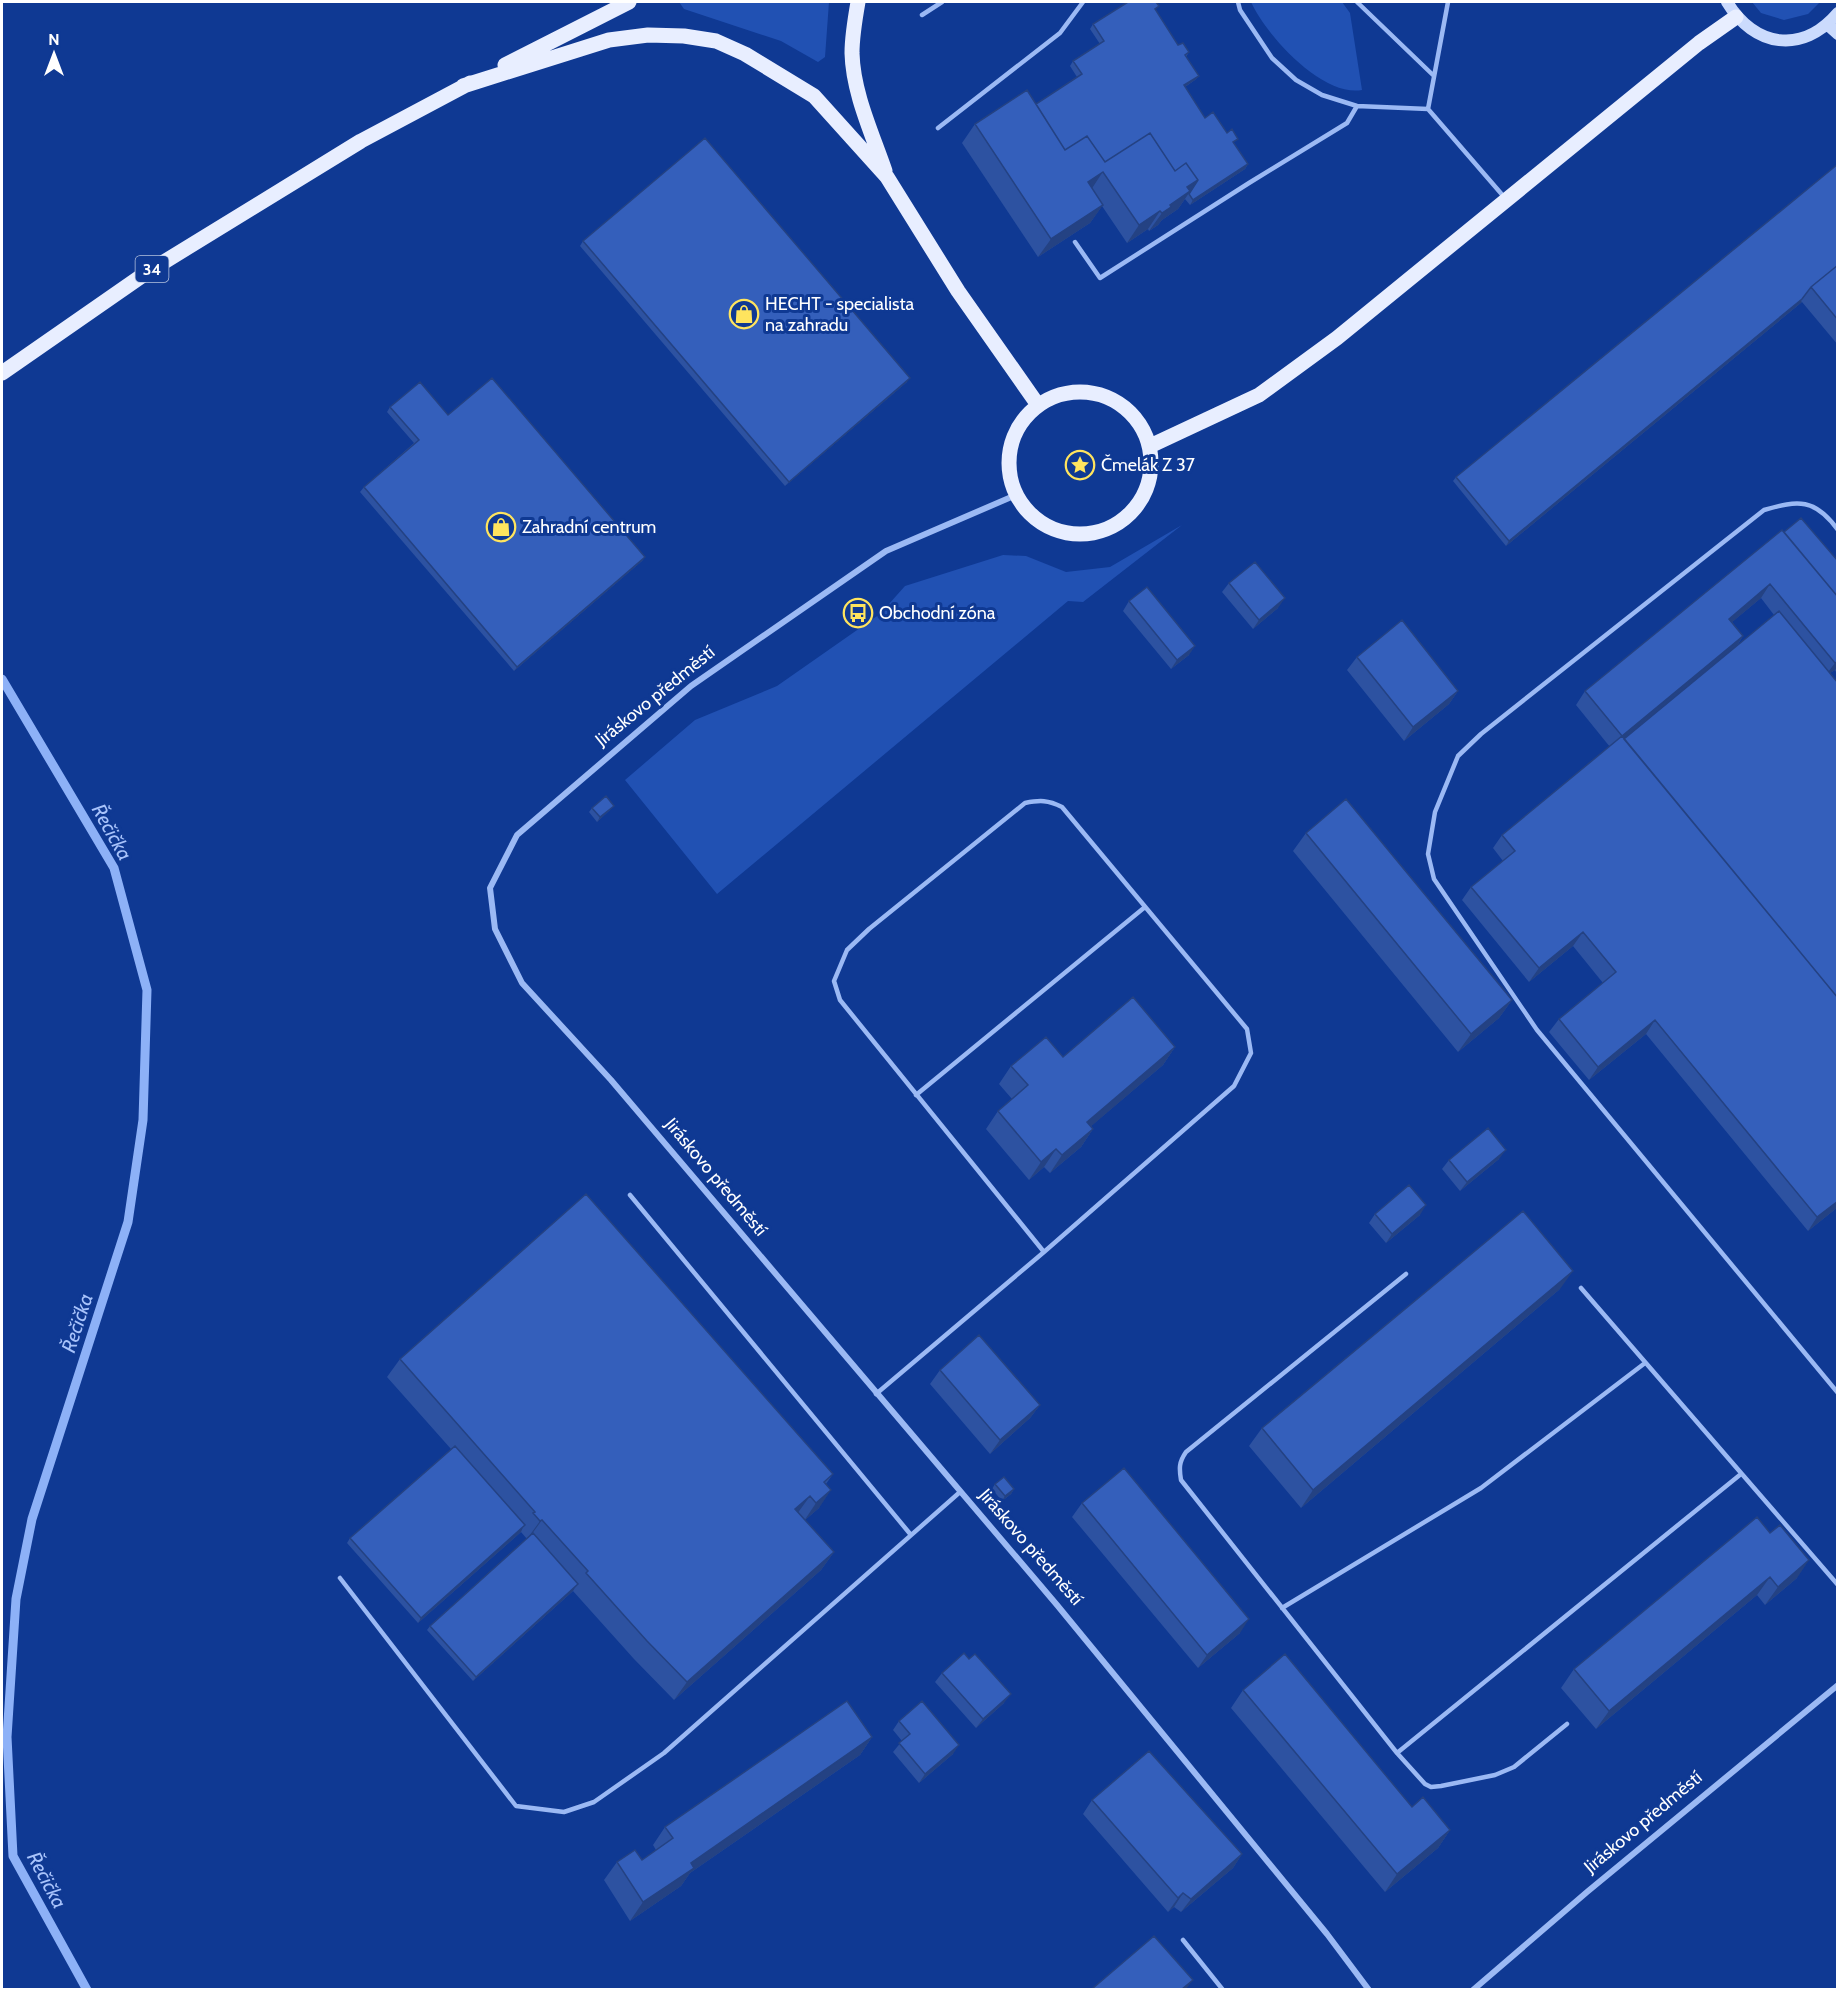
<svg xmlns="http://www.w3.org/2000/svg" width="1839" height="1991" font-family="Cabin,sans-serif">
	<rect width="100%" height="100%" fill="#0f3993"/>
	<!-- green -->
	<path fill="#2151b3" d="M679 2H829L825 57 818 62 781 41 684 9Z
		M1251 2H1342L1350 13 1362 90C1322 97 1266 35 1251 2Z
		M1752 2H1820L1808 14 1784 20 1761 13Z
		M1182 525 1083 602 1068 601 717 894 625 780 695 720 777 686 880 614 905 586 1003 555 1026 556 1066 572 1110 567Z"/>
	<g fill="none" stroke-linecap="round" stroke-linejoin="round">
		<!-- stream -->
		<path stroke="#8db1f7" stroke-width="9" d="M2 679 114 868 147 990 143 1120 128 1222 32 1519 16 1599 7 1737 13 1856 87 1990"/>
		<!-- service -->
		<path stroke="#9bb9f4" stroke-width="4.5" d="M1238 2 1240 10 1272 58 1296 80 1322 95 1357 106 1428 109 1505 198
			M1357 2 1434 76
			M922 15 942 2
			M1428 109 1448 2
			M938 128 1060 33 1083 2
			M1075 242 1100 278 1249 183 1347 123 1357 106
			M1838 530C1815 498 1798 500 1764 510L1481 734 1458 756 1435 812 1428 854 1434 879 1537 1030 1838 1393
			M916 1095 1145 907
			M630 1195 911 1535
			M1406 1274 1186 1452C1179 1462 1179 1468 1181 1480L1397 1753 1741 1474
			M1581 1288 1838 1585
			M876 1394 1044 1252 1234 1086 1251 1053 1247 1029 1062 807C1048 800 1040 800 1025 803L869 929 847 950 834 981 840 1000 1044 1252
			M340 1578 516 1806 564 1812 594 1802 664 1753 960 1492
			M1282 1608 1481 1488 1645 1363
			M1397 1753 1425 1784 1431 1787 1441 1786 1495 1775 1514 1767 1567 1724
			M1183 1940 1223 1990"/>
		<!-- minor -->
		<path stroke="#9bb9f4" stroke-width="6" d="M1016 495 886 551 691 686 517 835 490 888 495 929 522 983 611 1080 1057 1605 1327 1934 1369 1990
			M1473 1990 1587 1892 1838 1685"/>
		<!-- secondary -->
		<path stroke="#cbdbfd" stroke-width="12" d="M1727 2C1754 47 1802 55 1838 13
			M1828 25 1838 34"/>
		<!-- primary -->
		<path stroke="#e8eeff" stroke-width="15" d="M858 2C855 19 852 36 852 53 853 93 872 133 885 171
			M505 65 629 2
			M463 86 609 40 648 35 684 36 716 41 745 54 814 96 887 177 958 291 1038 405
			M2 373 146 273 361 141 470 83
			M1009 463a71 71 0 1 1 142 0a71 71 0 1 1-142 0Z
			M1150 446 1259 395 1337 338 1699 43 1736 17"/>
	</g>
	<!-- wall -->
	<path fill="#2d52a1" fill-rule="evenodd" d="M1156 11 1178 45 1189 52 1186 57 1199 76 1195 80 1185 87 1205 118 1234 144 1248 164 1245 169 1190 205 1185 199 1178 209 1162 220 1158 225 1149 231 1148 229 1127 243 1102 206 1090 223 1038 257 962 143 975 124 1036 104 1077 77 1070 66 1073 61 1100 44 1090 29 1093 24Z
		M1838 164V345L1802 302 1506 546 1453 481 1456 477Z
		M583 241 907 382 785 486 580 246Z
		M390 407 448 415 645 557 642 561 514 671 360 492 364 487 414 443 387 412Z
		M1784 532 1838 561V670L1836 672 1835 670 1830 673 1838 683V1207L1808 1231 1646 1034 1589 1080 1549 1032 1559 1019 1603 983 1573 946 1529 982 1462 900 1471 887 1503 861 1493 848 1502 835 1610 747 1576 705 1585 691ZM1761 598 1774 615 1737 646 1743 636 1732 622Z
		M1229 583 1278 608 1253 629 1222 592Z
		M1129 601 1189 655 1171 669 1123 611Z
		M1357 657 1458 691 1449 704 1404 741 1347 670Z
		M592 808 610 810 597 822 589 812Z
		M1306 833 1512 1000 1499 1018 1458 1052 1293 851Z
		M1175 1047 1163 1065 1091 1126 1093 1129 1081 1147 1050 1173 1044 1167 1029 1180 986 1129 998 1111 1012 1099 999 1084 1011 1066 1063 1057Z
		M1499 1159 1460 1191 1442 1169 1449 1160Z
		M1375 1214 1420 1215 1386 1243 1369 1223Z
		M1560 1289 1301 1508 1249 1446 1262 1428Z
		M400 1359 833 1474 826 1484 819 1508 805 1520 834 1552 821 1570 674 1700 634 1659 573 1591 473 1681 427 1630 430 1626 527 1539 521 1532 418 1623 347 1543 350 1538 451 1449 387 1377Z
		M940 1370 1040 1405 1030 1418 990 1454 930 1384Z
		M995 1484 1014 1489 1011 1494 1002 1501 992 1489Z
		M1082 1503 1240 1633 1198 1668 1072 1517Z
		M1770 1533 1797 1578 1765 1605 1757 1595 1596 1729 1561 1688 1574 1669Z
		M942 1673 1004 1703 976 1728 935 1682Z
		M1243 1690 1412 1807 1450 1830 1438 1848 1385 1892 1231 1708Z
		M899 1721 953 1754 919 1783 893 1752 902 1741 893 1730Z
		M872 1737 860 1755 690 1873 681 1886 630 1921 604 1880 617 1862 642 1860 656 1850 653 1845 665 1827Z
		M1092 1800 1242 1854 1233 1868 1181 1912 1174 1907 1168 1912 1083 1814Z"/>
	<!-- shaded-wall -->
	<path fill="#244283" d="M1199 76 1195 80 1180 90 1184 85Z
		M1137 151 1102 173 1091 190 1088 182Z
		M1248 164 1245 169 1190 205 1193 200Z
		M1198 180 1178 209 1162 220 1158 225 1149 231 1162 213 1187 187Z
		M1103 205 1090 223 1038 257 1051 239Z
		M1160 211 1148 229 1127 243 1139 225Z
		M1802 299 1801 301 1802 302 1506 546 1509 541Z
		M910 378 907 382 785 486 789 482Z
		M645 557 642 561 514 671 517 667Z
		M1770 584 1761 598 1719 633 1729 619Z
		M1285 598 1278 608 1253 629 1259 620Z
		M1743 636 1734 650 1616 746 1622 736Z
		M1195 646 1189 655 1171 669 1177 660Z
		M1838 661V667L1835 670 1825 676 1835 663Z
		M1458 691 1449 704 1404 741 1413 727Z
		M614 806 610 810 597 822 600 817Z
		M1583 932 1573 946 1529 982 1539 968Z
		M1512 1000 1499 1018 1458 1052 1471 1034Z
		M1655 1020 1646 1034 1589 1080 1598 1067Z
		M1175 1047 1163 1065 1075 1140 1087 1122Z
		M1093 1129 1081 1147 1050 1173 1062 1155Z
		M1056 1149 1044 1167 1029 1180 1041 1162Z
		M1506 1150 1499 1159 1460 1191 1467 1182Z
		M1838 1201V1207L1808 1231 1817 1217Z
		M1426 1205 1420 1215 1386 1243 1392 1234Z
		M1573 1271 1560 1289 1301 1508 1313 1490Z
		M1040 1405 1030 1418 990 1454 1000 1440Z
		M1014 1489 1011 1494 1002 1501 1005 1496Z
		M831 1490 819 1508 804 1521 816 1503Z
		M810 1496 797 1514 795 1509Z
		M542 1520 529 1538 527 1539 540 1521Z
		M523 1527 521 1532 418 1623 421 1618Z
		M834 1552 821 1570 674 1700 687 1682Z
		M1809 1560 1797 1578 1765 1605 1778 1587Z
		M1770 1577 1757 1595 1596 1729 1609 1711Z
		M576 1586 573 1591 473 1681 476 1677Z
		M1249 1619 1240 1633 1198 1668 1207 1655Z
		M1011 1694 1004 1703 976 1728 983 1719Z
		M872 1737 860 1755 690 1873 681 1886 630 1921 643 1902 691 1863Z
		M959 1745 953 1754 919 1783 925 1774Z
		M1450 1830 1438 1848 1385 1892 1397 1874Z
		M1242 1854 1233 1868 1181 1912 1191 1899Z
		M1183 1893 1174 1907 1168 1912 1178 1898Z
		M1193 1980 1186 1989H1182Z"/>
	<!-- building -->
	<path fill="#345fbb" stroke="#244283" stroke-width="1.5" d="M1128 2H1156L1159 6 1155 9 1178 45 1183 43 1189 52 1185 55 1199 76 1184 85 1205 118 1213 112 1227 133 1232 129 1238 139 1233 142 1248 164 1193 200 1189 194 1198 180 1186 163 1175 171 1150 133 1105 162 1087 136 1065 150 1036 104 1082 74 1073 61 1104 41 1093 24Z
		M1027 90 1065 150 1087 136 1105 162 1150 133 1175 171 1186 163 1198 180 1187 187 1190 191 1170 205 1171 207 1162 213 1160 211 1139 225 1103 172 1088 182 1103 205 1051 239 975 124Z
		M705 138 910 378 789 482 583 241Z
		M1838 164V265L1811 287 1802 299 1509 541 1456 477Z
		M1838 265V320L1811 287Z
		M492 378 645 557 517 667 364 487 419 440 390 407 420 382 448 415Z
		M1801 518 1838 561V597L1784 532Z
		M1782 530 1838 597V661L1835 663 1770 584 1729 619 1743 636 1622 736 1585 691Z
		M1255 562 1285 598 1259 620 1229 583Z
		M1147 587 1195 646 1177 660 1129 601Z
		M1779 611 1838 683V998L1624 739Z
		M1402 620 1458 691 1413 727 1357 657Z
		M1622 736 1838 998V1201L1817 1217 1655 1020 1598 1067 1559 1019 1616 972 1583 932 1539 968 1471 887 1515 851 1502 835Z
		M606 796 614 806 600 817 592 808Z
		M1346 799 1512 1000 1471 1034 1306 833Z
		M1133 997 1175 1047 1087 1122 1093 1129 1062 1155 1056 1149 1041 1162 998 1111 1028 1085 1011 1066 1046 1037 1063 1057Z
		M1488 1128 1506 1150 1467 1182 1449 1160Z
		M1409 1185 1426 1205 1392 1234 1375 1214Z
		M586 1194 833 1474 824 1482 831 1490 816 1503 810 1496 795 1509 834 1552 687 1682 647 1641 586 1573 588 1571 542 1520 540 1521 533 1513 535 1512 400 1359Z
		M1523 1211 1573 1271 1313 1490 1262 1428Z
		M979 1335 1040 1405 1000 1440 940 1370Z
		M455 1446 525 1525 421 1618 350 1538Z
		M1124 1468 1249 1619 1207 1655 1082 1503Z
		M1004 1477 1014 1489 1005 1496 995 1484Z
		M1757 1517 1770 1533 1780 1525 1809 1560 1778 1587 1770 1577 1609 1711 1574 1669Z
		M533 1533 578 1584 476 1677 430 1626Z
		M964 1653 969 1659 975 1654 1011 1694 983 1719 942 1673Z
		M1285 1654 1412 1807 1423 1797 1450 1830 1397 1874 1243 1690Z
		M847 1701 872 1737 691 1863 694 1868 643 1902 617 1862 635 1850 642 1860 673 1838 665 1827Z
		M922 1701 959 1745 925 1774 899 1743 910 1734 899 1721Z
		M1149 1751 1242 1854 1191 1899 1183 1893 1178 1898 1092 1800Z
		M1154 1936 1193 1980 1182 1989H1092Z"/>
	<!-- icons -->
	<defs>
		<g id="shop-ring" transform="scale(1.5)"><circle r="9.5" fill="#0f3993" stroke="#ffe45e" stroke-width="1.5"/><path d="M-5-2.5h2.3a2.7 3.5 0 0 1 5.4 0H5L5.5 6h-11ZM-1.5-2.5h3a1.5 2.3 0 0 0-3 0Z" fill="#ffe45e"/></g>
		<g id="sight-ring" transform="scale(1.5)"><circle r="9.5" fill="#0f3993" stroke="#ffe45e" stroke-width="1.5"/><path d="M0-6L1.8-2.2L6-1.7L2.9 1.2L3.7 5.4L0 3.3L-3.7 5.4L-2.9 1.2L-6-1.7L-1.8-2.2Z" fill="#ffe45e"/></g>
		<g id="bus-ring" transform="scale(1.5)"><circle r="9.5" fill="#0f3993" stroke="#ffe45e" stroke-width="1.5"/><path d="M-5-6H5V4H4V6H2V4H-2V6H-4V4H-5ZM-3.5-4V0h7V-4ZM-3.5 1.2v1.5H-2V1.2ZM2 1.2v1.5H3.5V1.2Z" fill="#ffe45e"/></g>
	</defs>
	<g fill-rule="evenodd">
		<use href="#shop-ring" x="744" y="314"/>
		<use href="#sight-ring" x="1080" y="465"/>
		<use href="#shop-ring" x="501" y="527"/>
		<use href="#bus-ring" x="858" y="613"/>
	</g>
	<g text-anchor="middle" stroke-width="6" stroke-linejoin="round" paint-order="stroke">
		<!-- shield labels -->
		<rect fill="#0f3993" stroke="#b7c4df" stroke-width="1.5" x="135.5" y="256" width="33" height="26" rx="4.5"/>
		<g font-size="16" font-weight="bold" fill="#fff">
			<text x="152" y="275">34</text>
		</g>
		<!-- poi labels -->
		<g font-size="18" fill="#fff" stroke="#0f3993" text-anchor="start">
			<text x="765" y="310">HECHT - specialista<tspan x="765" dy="21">na zahradu</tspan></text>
			<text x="1101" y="471">Čmelák Z 37</text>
			<text x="522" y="533">Zahradní centrum</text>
			<text x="879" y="619">Obchodní zóna</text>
		</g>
		<!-- street labels -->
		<g font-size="18" fill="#fff" stroke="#0f3993">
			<text transform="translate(655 696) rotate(-39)" y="6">Jiráskovo předměstí</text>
			<text transform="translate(716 1177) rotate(50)" y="6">Jiráskovo předměstí</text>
			<text transform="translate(1031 1547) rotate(49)" y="6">Jiráskovo předměstí</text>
			<text transform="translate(1643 1822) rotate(-40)" y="6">Jiráskovo předměstí</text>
		</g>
		<!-- water labels -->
		<g font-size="20" font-style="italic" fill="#a8c3fb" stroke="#0f3993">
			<text transform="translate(112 832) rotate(61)" y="7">Řečička</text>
			<text transform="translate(77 1323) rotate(-72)" y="7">Řečička</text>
			<text transform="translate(47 1880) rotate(62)" y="7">Řečička</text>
		</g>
	</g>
	<!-- border -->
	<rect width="1839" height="1991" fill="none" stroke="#ffffff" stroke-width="6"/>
	<!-- north arrow -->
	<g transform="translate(54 54)" stroke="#0f3993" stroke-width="4.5" paint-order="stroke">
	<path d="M0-4.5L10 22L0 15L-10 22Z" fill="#ffffff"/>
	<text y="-9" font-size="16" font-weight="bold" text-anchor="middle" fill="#ffffff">N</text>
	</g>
</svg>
